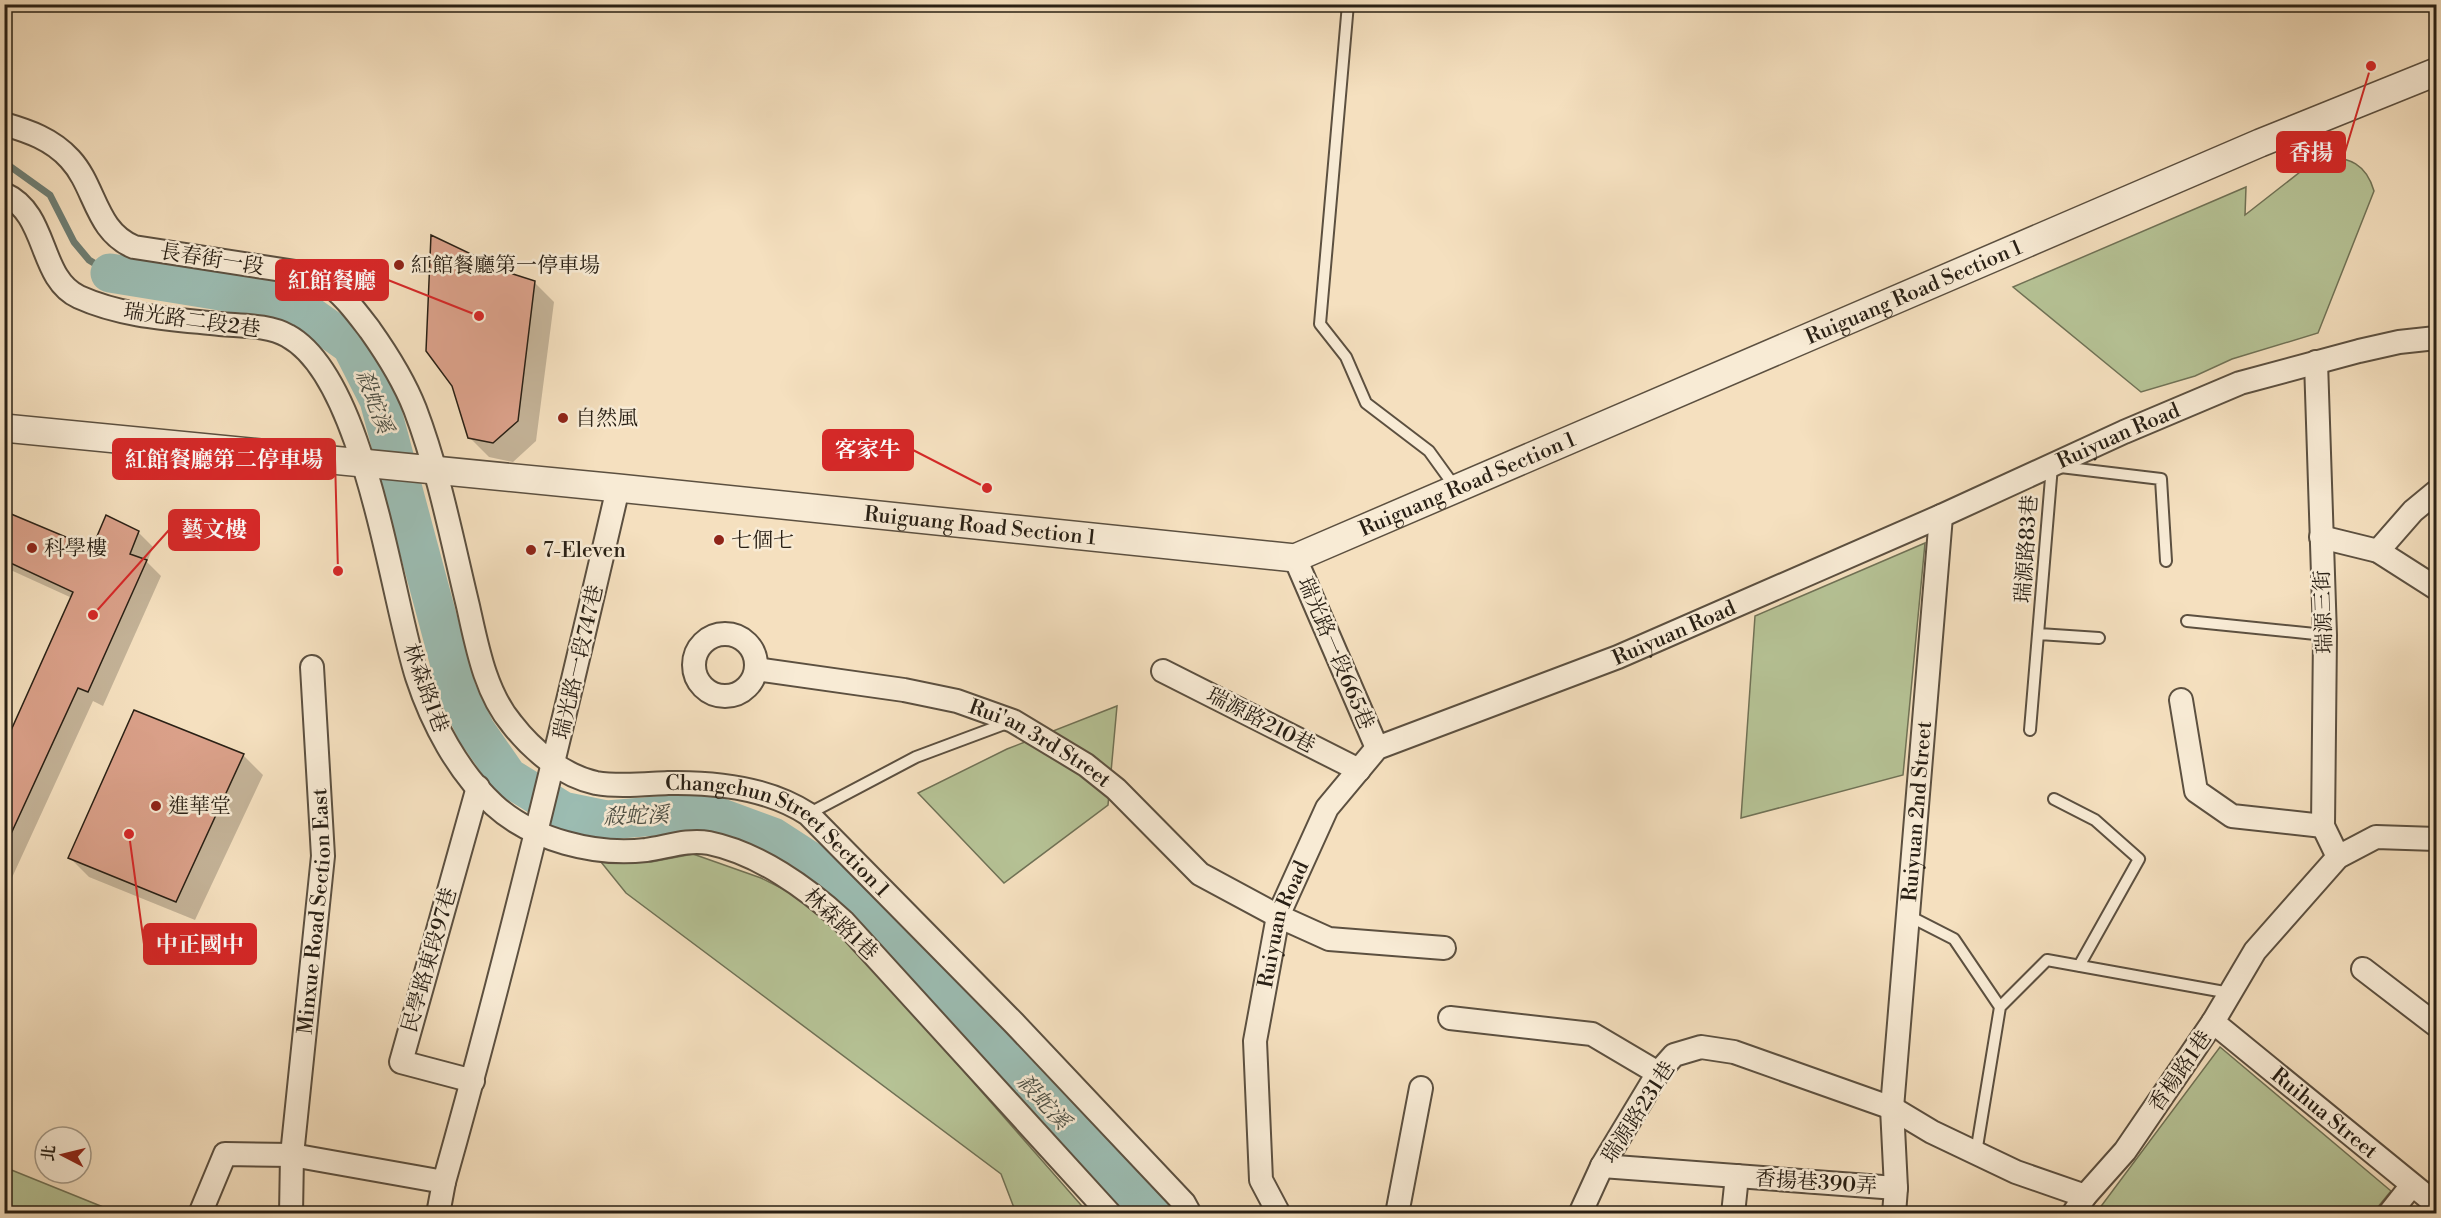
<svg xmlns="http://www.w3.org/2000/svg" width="2441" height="1218" font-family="'Libre Bodoni','Noto Serif TC',serif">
	<rect width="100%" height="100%" fill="#f5e0bf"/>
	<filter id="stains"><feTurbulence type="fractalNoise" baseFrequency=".00333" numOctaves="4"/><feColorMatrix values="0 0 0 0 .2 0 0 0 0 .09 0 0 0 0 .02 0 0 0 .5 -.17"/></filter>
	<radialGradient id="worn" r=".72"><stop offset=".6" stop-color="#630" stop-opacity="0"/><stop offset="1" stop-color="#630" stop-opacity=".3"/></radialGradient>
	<!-- green -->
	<path fill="#b6c396" stroke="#707256" stroke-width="1.5" d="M2323 154C2350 159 2366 163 2374 191L2318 333 2232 359 2195 376 2141 392 2013 287 2246 187 2245 215Z
		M1925 543 1903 775 1741 818 1755 616Z
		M1117 706 1108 805 1004 883 918 793 1007 749Z
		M693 854 761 878 797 896 862 955 1088 1213H1016L1001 1174 626 893 601 862H651Z
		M2220 1047 2391 1191 2373 1213H2096Z
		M4 1167 108 1209 106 1213H5Z"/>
	<!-- shadow -->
	<path fill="#0003" d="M513 275 534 282 554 302 536 441 513 462 489 457 469 437Z
		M4 513 92 550 138 532 153 547 147 562 161 576 103 706 93 701 4 895V749L72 598 4 567Z
		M135 712 244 756 263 775 195 920 89 877 70 858Z"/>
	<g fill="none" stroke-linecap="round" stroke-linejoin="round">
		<!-- stream -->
		<path stroke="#6e7e74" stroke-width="7" d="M4 162 50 195 74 242 89 260 110 273"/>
		<!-- river -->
		<path stroke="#9cbdb3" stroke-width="39" d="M110 273 264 298 296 306 351 345 379 400 457 691 476 731 508 777 563 811 607 820 705 812 773 837 827 872 1151 1214"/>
	</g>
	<!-- building -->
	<path fill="#dba18a" stroke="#292015" stroke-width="1.5" d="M431 235 513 274 535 281 518 421 493 443 468 438 452 386 426 351Z
		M4 511 92 548 106 515 139 531 130 554 147 560 88 692 78 688 4 849V746L73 592 4 560Z
		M134 710 244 754 176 902 68 858Z"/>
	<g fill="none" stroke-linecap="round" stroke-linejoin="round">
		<!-- service casing -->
		<g stroke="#5c5040" stroke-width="14">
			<path id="service" d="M1348 4 1320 324 1346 357 1366 403 1429 451 1455 487
				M2187 621 2325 635
				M2039 634 2099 638
				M2030 730 2052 466 2161 479 2166 561
				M2054 799 2095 820 2139 859 2079 966
				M808 814 916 757 1007 723
				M1909 916 1954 939 2000 1007
				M1976 1153 2000 1007 2047 960 2230 993"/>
		</g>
		<!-- minor casing -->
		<g stroke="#5c5040" stroke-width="26">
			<g id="minor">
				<path id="s1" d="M4 124C28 131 52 139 70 159 96 187 95 231 134 247L302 273C309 275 317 277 323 281 342 292 357 313 370 330 387 354 404 381 415 409 439 472 452 540 468 606 477 646 485 692 512 724 532 750 563 776 596 783 619 787 645 784 668 783 716 782 768 788 808 814L1014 1023 1184 1203 1190 1214"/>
				<path d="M4 194C49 214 38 278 79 297 123 317 173 319 220 324 242 326 269 325 288 336 365 378 391 596 417 677 432 723 458 772 494 805 532 840 596 856 646 850 667 847 688 839 709 843 758 853 807 888 843 921L1110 1214"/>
				<path d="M2316 362 2325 635 2323 826 2338 857"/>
				<path d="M2321 537 2378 551 2436 588"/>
				<path d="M2378 551 2413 511 2436 492"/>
				<path d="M1295 558 1377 748"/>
				<circle cx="725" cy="665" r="31"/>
				<path id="s2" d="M756 669 904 690 957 701 1013 721 1086 765 1116 789 1200 874 1278 916 1329 939 1444 948"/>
				<path d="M1163 671 1359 770"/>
				<path d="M2181 700 2196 791 2232 816 2323 826"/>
				<path d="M2363 969 2436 1025"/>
				<path d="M1450 1018 1592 1034 1658 1073"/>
				<path id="s3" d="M2213 1022 2436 1204"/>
				<path d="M473 1081 401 1062 478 787"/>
				<path d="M1602 1166 1896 1188"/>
				<path d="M444 1182C509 952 564 720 618 488"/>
				<path d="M200 1214 225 1154 292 1155 444 1182 438 1214"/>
				<path id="s4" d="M291 1214 292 1155 323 856 312 667"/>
				<path id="s5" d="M1279 1214 1261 1180 1255 1041 1278 916 1327 808 1377 748 1618 657 1941 516 2124 432 2240 383 2359 351 2399 342 2436 338"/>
				<path d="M1397 1214 1421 1088"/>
				<path d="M1580 1214 1602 1166 1658 1073 1674 1055 1701 1047 1734 1052 1892 1108 1932 1132 2016 1172 2085 1196 2125 1151 2213 1022 2255 951 2338 857 2376 837 2436 839"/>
				<path d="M1733 1214 1737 1176"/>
				<path id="s6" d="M1894 1214 1896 1188 1892 1108 1941 516"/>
				<path d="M2073 1214 2085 1196"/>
				<path d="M2389 1214 2412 1185"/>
			</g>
		</g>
		<!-- tertiary casing -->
		<g stroke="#5c5040" stroke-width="30">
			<g id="tertiary">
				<path id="s7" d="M4 428 618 488 1295 558 2260 143 2436 72"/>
			</g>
		</g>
		<!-- service -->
		<use href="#service" stroke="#f8ebd5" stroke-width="10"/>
		<!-- minor -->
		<use href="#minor" stroke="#f8ebd5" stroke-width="22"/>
		<!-- tertiary -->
		<use href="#tertiary" stroke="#f8ebd5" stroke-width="27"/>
	</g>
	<!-- markers -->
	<g fill="#8f2418" stroke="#f8ebd5" stroke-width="2">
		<circle cx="399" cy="265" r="6"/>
		<circle cx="563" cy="418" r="6"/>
		<circle cx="719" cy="540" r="6"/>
		<circle cx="32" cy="548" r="6"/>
		<circle cx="531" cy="550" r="6"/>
		<circle cx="156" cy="806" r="6"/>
	</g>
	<g text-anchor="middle" stroke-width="5" stroke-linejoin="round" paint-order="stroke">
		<!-- street labels -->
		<g font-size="21" fill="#292015" stroke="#f8ebd5">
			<text transform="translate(212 259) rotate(9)" y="7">長春街一段</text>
			<text dy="7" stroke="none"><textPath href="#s7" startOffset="1971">Ruiguang Road Section 1</textPath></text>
			<text transform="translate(192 320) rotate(8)" y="7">瑞光路二段2巷</text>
			<text dy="7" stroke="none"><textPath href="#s5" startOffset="1306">Ruiyuan Road</textPath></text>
			<text dy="7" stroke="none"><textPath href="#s7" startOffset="1485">Ruiguang Road Section 1</textPath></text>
			<text dy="7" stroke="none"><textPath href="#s7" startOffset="981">Ruiguang Road Section 1</textPath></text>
			<text transform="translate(2026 549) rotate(-86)" y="7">瑞源路83巷</text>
			<text transform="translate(2323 612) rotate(-92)" y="7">瑞源三街</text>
			<text dy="7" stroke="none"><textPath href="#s5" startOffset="820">Ruiyuan Road</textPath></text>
			<text transform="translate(1336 653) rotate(67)" y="7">瑞光路一段665巷</text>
			<text transform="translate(578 662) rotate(-77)" y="7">瑞光路一段747巷</text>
			<text transform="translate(426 688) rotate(70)" y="7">林森路1巷</text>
			<text transform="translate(1261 720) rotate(27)" y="7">瑞源路210巷</text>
			<text dy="7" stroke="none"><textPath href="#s2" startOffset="297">Rui'an 3rd Street</textPath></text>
			<text dy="7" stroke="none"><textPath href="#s6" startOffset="404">Ruiyuan 2nd Street</textPath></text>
			<text dy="7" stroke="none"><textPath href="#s1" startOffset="1174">Changchun Street Section 1</textPath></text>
			<text dy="7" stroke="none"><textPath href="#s4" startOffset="304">Minxue Road Section East</textPath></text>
			<text transform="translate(841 924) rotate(44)" y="7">林森路1巷</text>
			<text dy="7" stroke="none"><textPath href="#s5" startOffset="298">Ruiyuan Road</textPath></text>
			<text transform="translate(429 960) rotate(-74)" y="7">民學路東段97巷</text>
			<text transform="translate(2180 1071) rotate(-55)" y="7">香楊路1巷</text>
			<text transform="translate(1638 1112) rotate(-57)" y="7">瑞源路231巷</text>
			<text dy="7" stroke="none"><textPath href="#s3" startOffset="144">Ruihua Street</textPath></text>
			<text transform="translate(1816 1182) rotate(4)" y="7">香揚巷390弄</text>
		</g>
		<!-- poi labels -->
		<g font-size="21" fill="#292015" stroke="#f8ebd5" text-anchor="start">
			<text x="411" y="272">紅館餐廳第一停車場</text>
			<text x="575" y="425">自然風</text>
			<text x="731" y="547">七個七</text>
			<text x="44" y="555">科學樓</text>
			<text x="543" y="557">7-Eleven</text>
			<text x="168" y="813">進華堂</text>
		</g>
		<!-- water labels -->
		<g font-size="22" font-style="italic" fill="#4c4f44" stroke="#f8ebd5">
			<text transform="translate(375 401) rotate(69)" y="8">殺蛇溪</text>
			<text transform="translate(636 815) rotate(-2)" y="8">殺蛇溪</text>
			<text transform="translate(1044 1101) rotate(47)" y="8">殺蛇溪</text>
		</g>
	</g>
	<!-- callouts -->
	<path fill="none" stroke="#d62828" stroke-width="2" d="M2371 66L2345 152M479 316L388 280M987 488L913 450M338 571L335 459M93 615L169 530M129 834L144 944"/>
	<g fill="#d62828" stroke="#f8ebd5" stroke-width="2">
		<circle cx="2371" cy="66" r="6"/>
		<circle cx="479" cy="316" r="6"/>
		<circle cx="987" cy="488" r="6"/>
		<circle cx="338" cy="571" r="6"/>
		<circle cx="93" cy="615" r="6"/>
		<circle cx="129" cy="834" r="6"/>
	</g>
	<g fill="#d62828" stroke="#d62828" stroke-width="2">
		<rect x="2277" y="132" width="68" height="40" rx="6"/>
		<rect x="276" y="260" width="112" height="40" rx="6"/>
		<rect x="823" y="430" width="90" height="40" rx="6"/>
		<rect x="113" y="439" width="222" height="40" rx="6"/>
		<rect x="169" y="510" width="90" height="40" rx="6"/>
		<rect x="144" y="924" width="112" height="40" rx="6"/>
	</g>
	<g font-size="22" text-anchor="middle" font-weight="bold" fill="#fff">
		<text x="2311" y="160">香揚</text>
		<text x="332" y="288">紅館餐廳</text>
		<text x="868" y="457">客家牛</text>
		<text x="224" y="467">紅館餐廳第二停車場</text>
		<text x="214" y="537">藝文樓</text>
		<text x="200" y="952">中正國中</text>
	</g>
	<!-- margin -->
	<rect width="2441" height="1218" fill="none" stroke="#f5e0bf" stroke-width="24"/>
	<rect x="6" y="6" width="2429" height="1206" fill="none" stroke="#292015" stroke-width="3"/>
	<rect x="12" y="12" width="2417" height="1194" fill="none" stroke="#292015" stroke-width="1.5"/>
	<!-- north arrow -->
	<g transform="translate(63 1155) rotate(277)"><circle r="28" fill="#f8ebd5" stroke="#a59a88" stroke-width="1.5"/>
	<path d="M0-4.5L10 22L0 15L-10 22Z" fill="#8f2418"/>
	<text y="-9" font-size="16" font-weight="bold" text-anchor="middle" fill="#292015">北</text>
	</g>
	<rect width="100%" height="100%" filter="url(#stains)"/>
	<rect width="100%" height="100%" fill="url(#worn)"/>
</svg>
